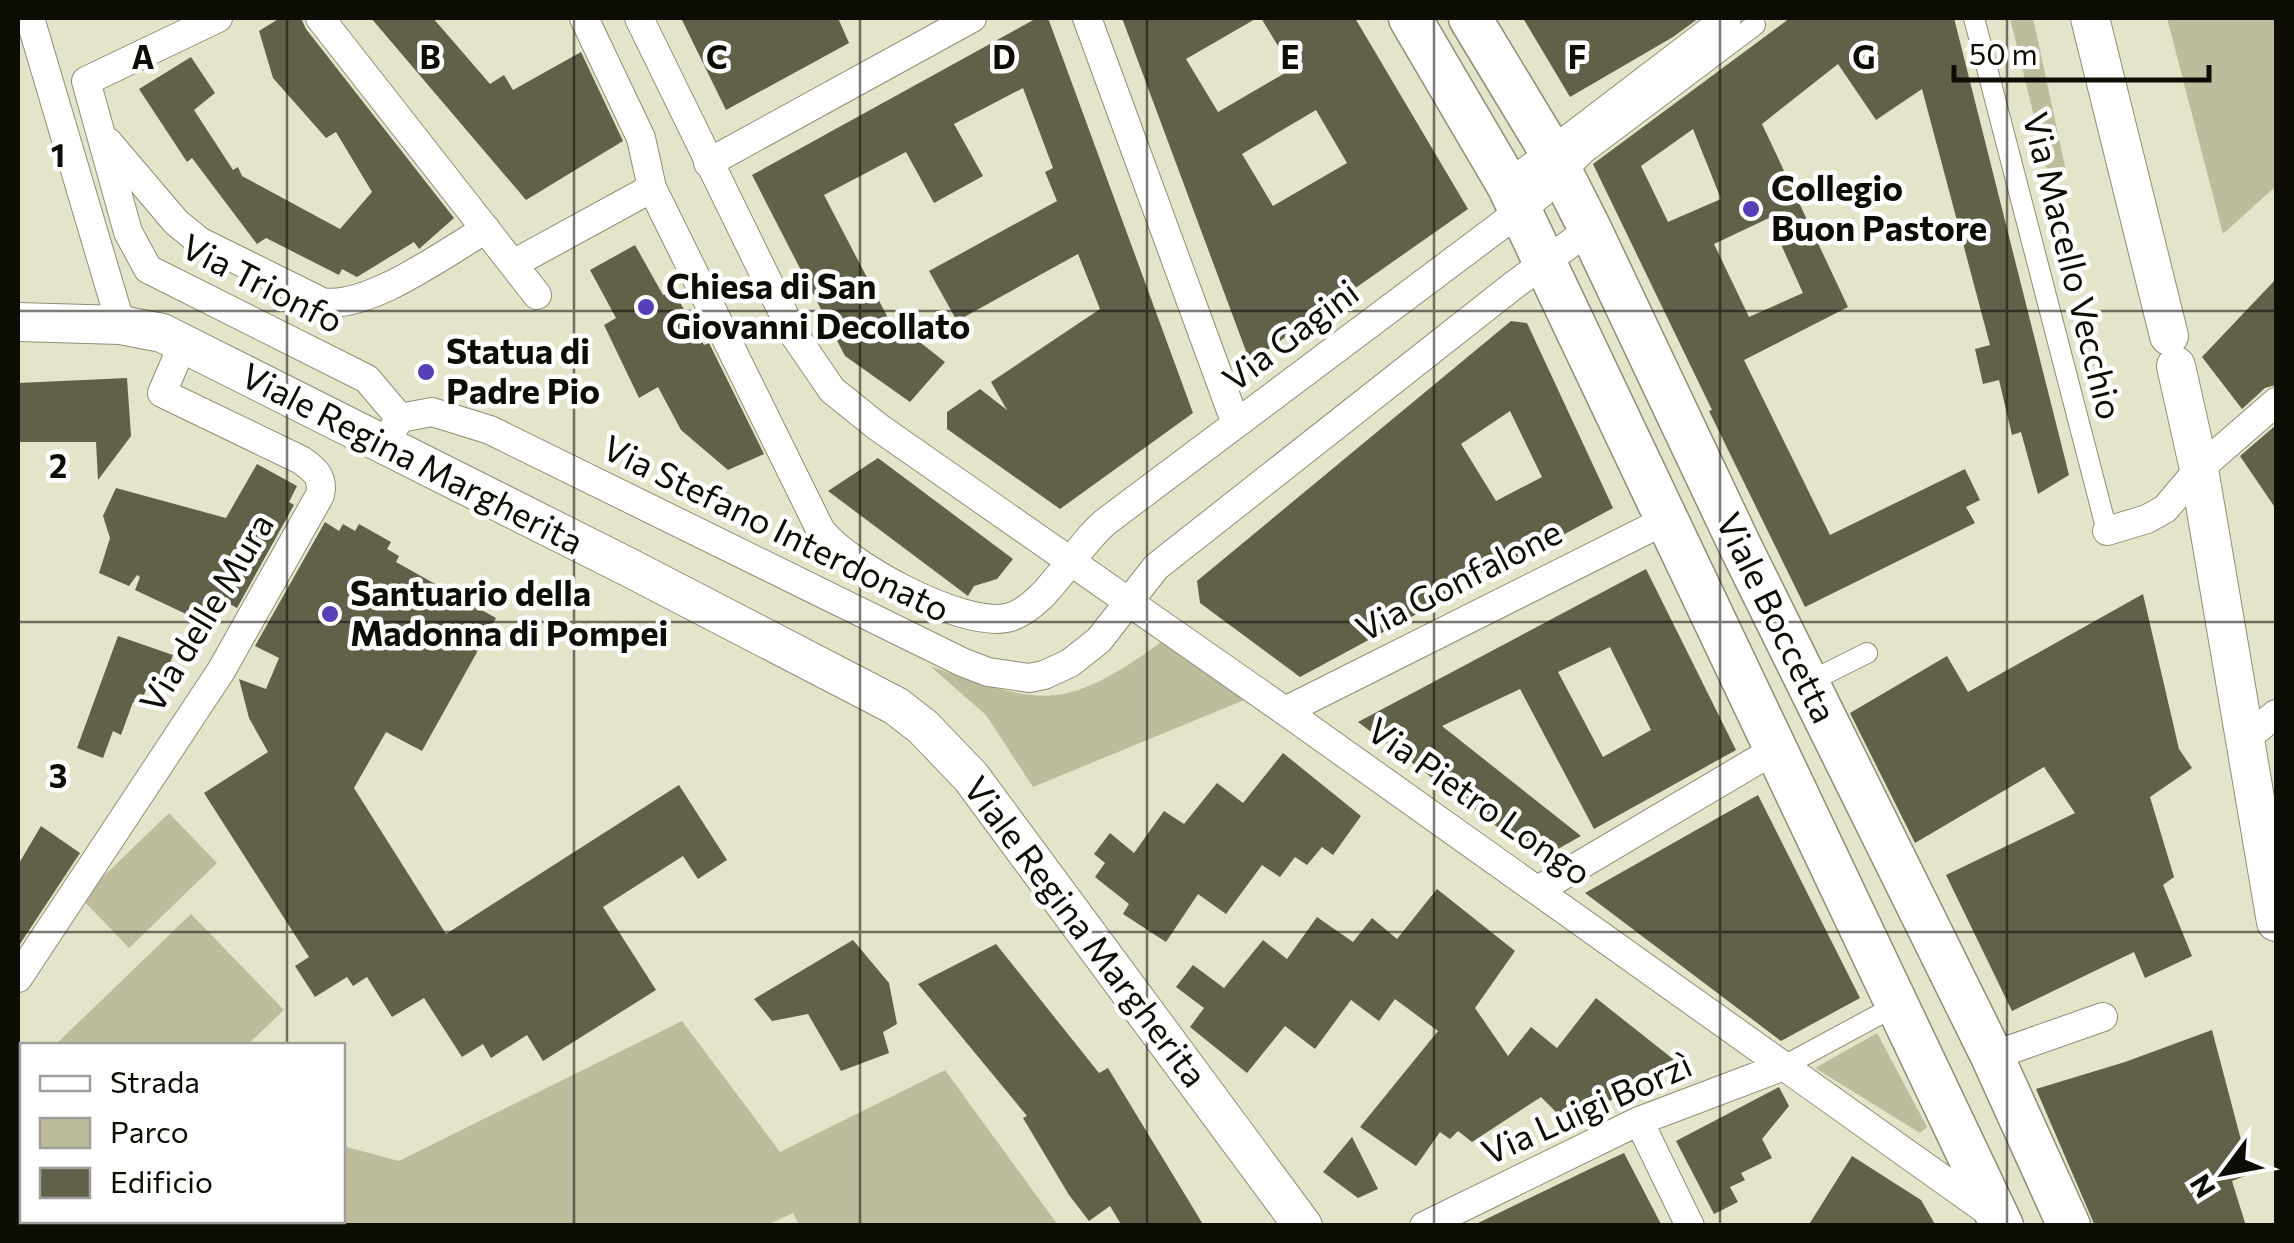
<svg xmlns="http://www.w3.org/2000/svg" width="2294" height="1243" font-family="Commissioner,sans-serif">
	<rect width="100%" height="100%" fill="#e4e4ca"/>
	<!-- green -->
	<path fill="#bdbd9d" d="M2010 18H2033L2066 171 2048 174Z
		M2167 18H2276V186L2223 234Z
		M1164 640 1254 696 1033 787 986 715 930 666C1042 706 1064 713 1164 640Z
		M169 813 217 863 129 948 81 898Z
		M191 914 284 1010 247 1045H55Z
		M682 1021 780 1152 945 1070 1058 1225 800 1226 793 1213 765 1226 111 1225 118 1220H342L343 1146 399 1161Z
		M1877 1033 1927 1127 1920 1133 1815 1068Z"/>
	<!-- building -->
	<path fill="#61614a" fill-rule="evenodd" d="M280 18H301L306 29 454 218 419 249 414 242 357 277 342 269 339 275 266 238 257 244 192 158 187 162 139 89 191 57 215 93 194 110 233 170 238 167 242 176 340 229 372 192 336 132 326 138 273 78 259 31Z
		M371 18H433L490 84 504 75 513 90 581 52 623 141 526 200Z
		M681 18H838L849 43 726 110Z
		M1037 18H1048L1193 413 1060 509 947 429V412L980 389 1007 410 991 382 1100 309 1078 254 957 321 929 271 1057 201 1045 172 1053 168 1023 88 954 124 983 176 934 203 906 152 824 195 887 316 945 362 910 402 845 356 752 175Z
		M1122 18H1257L1186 59 1218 112 1292 69 1261 18H1355L1468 209 1250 362ZM1316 110 1347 163 1273 206 1242 154Z
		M1523 18H1699L1673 37 1570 97Z
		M1790 18H1954L2069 475 2038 494 2021 432 2012 435 1999 380 1983 384 1975 349 1990 345 1922 89 1876 120 1838 64 1762 124 1848 307 1744 360 1830 535 1965 469 1980 500 1966 507 1975 523 1805 607 1709 411 1712 410 1593 164ZM1693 129 1721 199 1668 222 1641 166ZM1769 218 1803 293 1749 317 1714 244Z
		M635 245 663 295 673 290 704 345 709 343 764 454 728 470 681 430 658 387 639 398 604 325 616 318 590 270Z
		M2276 279V385L2265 388 2242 409 2202 357Z
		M1511 321 1527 323 1613 508 1300 677 1200 603 1197 581ZM1510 411 1542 477 1496 501 1461 444Z
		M127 378 131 436 98 480 96 442H18V383Z
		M2276 425V509L2240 456Z
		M878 458 1013 559 997 579 974 586 968 596 828 491Z
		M257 464 297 486 289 502 294 505 237 608 213 595 203 622 135 590 140 577 137 575 129 586 99 573 110 538 103 516 116 488 226 518Z
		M325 522 339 531 343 524 355 531 359 524 391 542 387 549 399 556 396 562 496 618 422 751 386 732 354 788 446 934 679 785 727 860 698 879 683 856 603 907 656 990 543 1061 527 1035 491 1058 483 1044 462 1057 424 998 392 1017 367 977 353 986 347 977 315 997 295 966 309 957 204 793 268 752 249 718 239 679 266 689 279 658 255 646Z
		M1646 569 1736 750 1594 829 1520 689 1442 726 1581 836 1540 859 1358 722ZM1610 647 1651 730 1603 757 1558 672Z
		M2143 594 2179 749 2192 768 2150 797 2174 877 2163 885 2192 956 2145 978 2134 952 2012 1011 1946 875 2075 813 2044 767 1915 843 1850 713 1947 656 1968 692Z
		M118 636 173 655 164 680H161L158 688 154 686 152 692 146 690 140 704 133 702 121 735 113 731 103 758 77 748Z
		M1283 753 1361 816 1333 855 1322 847 1307 865 1295 857 1280 877 1262 865 1226 914 1198 894 1166 942 1123 914 1129 904 1095 877 1105 863 1094 854 1110 833 1134 853 1164 811 1184 824 1217 783 1243 803Z
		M1758 795 1860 998 1781 1041 1585 893Z
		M41 826 80 853 18 947V865Z
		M1437 889 1515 951 1475 1008 1508 1056 1531 1027 1557 1048 1596 998 1678 1063 1582 1116 1568 1106 1559 1115 1541 1097 1472 1142 1458 1131 1450 1139 1440 1132 1416 1166 1360 1127 1438 1031 1395 999 1379 1021 1351 1000 1315 1049 1285 1026 1247 1073 1190 1027 1204 1008 1176 987 1193 965 1224 988 1263 940 1287 959 1317 917 1353 942 1372 918 1397 939Z
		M853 940 889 983 897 1024 883 1032 889 1053 841 1071 808 1014 772 1021 754 999Z
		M996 944 1099 1073 1108 1068 1204 1226H1122L1110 1206 1089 1221 1069 1195 1023 1118 1027 1116 918 984Z
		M2212 1030 2250 1174 2232 1181 2246 1226H2095L2036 1089 2125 1062Z
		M1779 1087 1789 1106 1762 1139 1772 1158 1741 1173 1745 1180 1730 1187 1738 1202 1714 1214 1676 1141Z
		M1352 1137 1378 1189 1358 1198 1323 1172Z
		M1624 1153 1662 1226H1472L1596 1166Z
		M1852 1156 1921 1200 1936 1226H1808Z"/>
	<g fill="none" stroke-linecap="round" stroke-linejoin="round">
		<!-- pedestrian casing -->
		<g stroke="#8f8e76" stroke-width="22">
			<path id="pedestrian" d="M1974 18 2107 531
				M1563 175 1585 153 1755 25
				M1807 683 1867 653
				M1784 1066 1897 1005"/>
		</g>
		<!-- minor casing -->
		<g stroke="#8f8e76" stroke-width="30">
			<path id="minor" d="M30 18 121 325
				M218 18 86 81 128 232 148 269 367 379 400 418
				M320 18 537 295
				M584 18 641 138 652 188 820 529C846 565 961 627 1006 618 1045 611 1076 544 1108 520 1246 417 1383 314 1520 211L1563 175
				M639 18 793 333 832 390 878 427 1285 711 1993 1215
				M1087 18 1236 424
				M108 142 176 222 199 241 322 302C368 310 445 253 486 229
				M708 163 972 18
				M1508 185 1727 18
				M513 264 652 188
				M383 445 400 418 432 412 490 430 962 662 988 672 1029 678 1044 675 1070 663 1099 640 1156 567 1514 285 1590 229
				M2107 531 2147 519 2165 509 2199 469 2276 402
				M1285 711 1668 519
				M2245 739 2276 714
				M1538 890 1776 749
				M18 978 221 671 320 495C324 477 315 470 301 460L162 393 183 344
				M1992 1056 2103 1017
				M1639 1121 1690 1226
				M1424 1226 1639 1121 1784 1066"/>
		</g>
		<!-- secondary casing -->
		<g stroke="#8f8e76" stroke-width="40">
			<path id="secondary" d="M2090 18 2169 336
				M18 322 121 325 162 333 632 569 896 706 923 727 971 777 1303 1226
				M2176 366 2199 469 2276 922"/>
		</g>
		<!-- primary casing -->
		<g stroke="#8f8e76" stroke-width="45">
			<path id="primary" d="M1410 18 1508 185 2002 1226
				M1470 18 1551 152 1590 229 1740 546 1992 1056 2069 1226"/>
		</g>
		<!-- pedestrian -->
		<use href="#pedestrian" stroke="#fff" stroke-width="20"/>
		<!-- minor -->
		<use href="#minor" stroke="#fff" stroke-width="28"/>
		<!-- secondary -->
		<use href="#secondary" stroke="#fff" stroke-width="38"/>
		<!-- primary -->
		<use href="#primary" stroke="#fff" stroke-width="42"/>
	</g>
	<!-- grid -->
	<path fill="none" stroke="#0e0d05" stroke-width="2.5" stroke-opacity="0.55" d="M287 18V1046M574 18V1226M860 18V1226M1147 18V1226M1434 18V1226M1720 18V1226M2007 18V1226M18 311H2276M18 622H2276M18 932H2276M287 1220V1226"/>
	<!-- markers -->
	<g fill="#573fb7" stroke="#fff" stroke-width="4">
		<circle cx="1751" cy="209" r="10"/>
		<circle cx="646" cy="307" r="10"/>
		<circle cx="426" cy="372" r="10"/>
		<circle cx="330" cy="614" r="10"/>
	</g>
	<g text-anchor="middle" stroke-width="9" stroke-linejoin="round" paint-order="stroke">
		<!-- poi labels -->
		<g font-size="35" font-weight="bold" fill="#0e0d05" stroke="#fff" text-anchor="start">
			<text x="1771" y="201">Collegio<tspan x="1771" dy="40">Buon Pastore</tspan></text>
			<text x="666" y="299">Chiesa di San<tspan x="666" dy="40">Giovanni Decollato</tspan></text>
			<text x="446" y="364">Statua di<tspan x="446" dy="40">Padre Pio</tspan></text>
			<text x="350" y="606">Santuario della<tspan x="350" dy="40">Madonna di Pompei</tspan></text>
		</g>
		<!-- street labels -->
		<g font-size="35" fill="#0e0d05" stroke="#fff">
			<text transform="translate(2072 266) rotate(76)" y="12">Via Macello Vecchio</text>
			<text transform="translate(262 284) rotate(27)" y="12">Via Trionfo</text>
			<text transform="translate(1291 336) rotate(-37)" y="12">Via Gagini</text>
			<text transform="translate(412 459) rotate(27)" y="12">Viale Regina Margherita</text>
			<text transform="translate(776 529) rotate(26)" y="12">Via Stefano Interdonato</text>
			<text transform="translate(1459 581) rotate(-27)" y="12">Via Gonfalone</text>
			<text transform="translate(207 613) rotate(-59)" y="12">Via delle Mura</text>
			<text transform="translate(1776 618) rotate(64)" y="12">Viale Boccetta</text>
			<text transform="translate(1479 802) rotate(35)" y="12">Via Pietro Longo</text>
			<text transform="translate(1085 932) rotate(53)" y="12">Viale Regina Margherita</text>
			<text transform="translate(1587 1109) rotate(-24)" y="12">Via Luigi Borzì</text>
		</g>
	</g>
	<g font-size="32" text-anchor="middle" font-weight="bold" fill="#0e0d05" stroke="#fff" stroke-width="9" stroke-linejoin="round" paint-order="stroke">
		<text x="143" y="69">A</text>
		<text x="430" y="69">B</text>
		<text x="717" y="69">C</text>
		<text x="1004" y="69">D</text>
		<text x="1290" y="69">E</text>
		<text x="1577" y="69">F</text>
		<text x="1864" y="69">G</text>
		<text x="58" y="167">1</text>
		<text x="58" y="478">2</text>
		<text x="58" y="788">3</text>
	</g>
	<!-- border -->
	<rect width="2294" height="1243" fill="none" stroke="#0e0d05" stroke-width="40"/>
	<!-- legend -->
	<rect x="20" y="1043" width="325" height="180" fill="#ffffff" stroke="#9f9e9b" stroke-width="2.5"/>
	<rect x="40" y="1076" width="50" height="15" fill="#ffffff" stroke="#9f9e9b" stroke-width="2.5"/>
	<text x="110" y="1093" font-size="30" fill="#0e0d05">Strada</text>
	<rect x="40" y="1118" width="50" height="30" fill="#bdbd9d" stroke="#9f9e9b" stroke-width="2.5"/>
	<text x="110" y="1143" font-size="30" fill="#0e0d05">Parco</text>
	<rect x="40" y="1168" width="50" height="30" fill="#61614a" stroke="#9f9e9b" stroke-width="2.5"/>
	<text x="110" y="1193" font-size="30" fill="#0e0d05">Edificio</text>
	<!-- north arrow -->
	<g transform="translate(2224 1173) rotate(238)" stroke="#ffffff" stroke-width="8" paint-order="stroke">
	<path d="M0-8L18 38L0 25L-18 38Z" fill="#0e0d05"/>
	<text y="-15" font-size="28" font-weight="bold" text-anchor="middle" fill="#0e0d05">N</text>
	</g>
	<!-- scale -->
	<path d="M1954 65v15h255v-15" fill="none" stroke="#0e0d05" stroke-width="5"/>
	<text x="1969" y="65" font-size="30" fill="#0e0d05" stroke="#ffffff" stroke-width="8" paint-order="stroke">50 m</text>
</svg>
